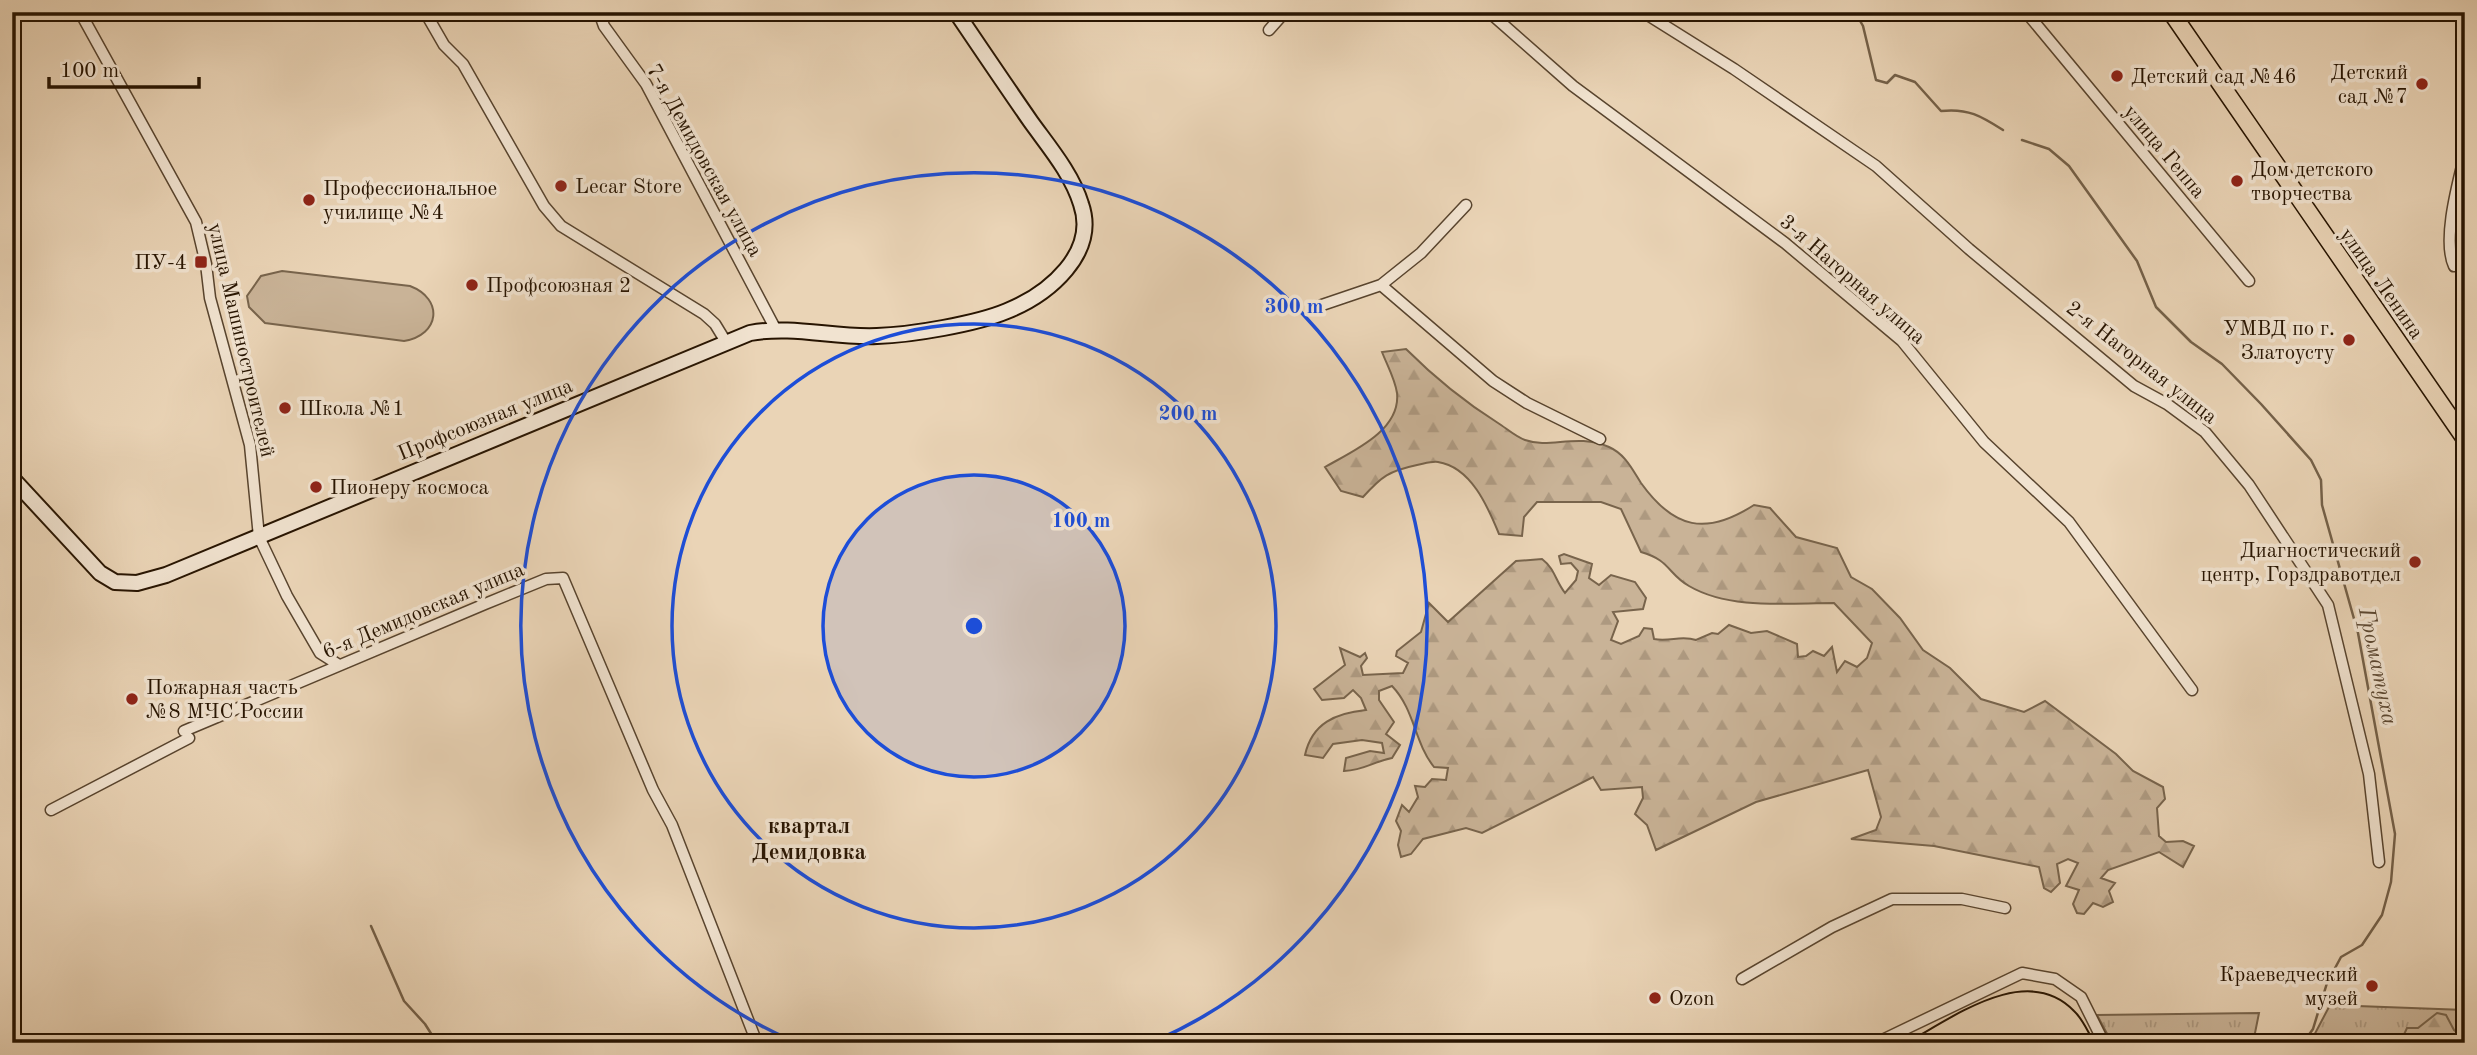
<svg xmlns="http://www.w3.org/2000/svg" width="2477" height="1055" font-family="'Old Standard TT',serif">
	<defs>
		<pattern id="grass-tufts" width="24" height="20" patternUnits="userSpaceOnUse" patternTransform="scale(1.75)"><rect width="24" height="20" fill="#c9b397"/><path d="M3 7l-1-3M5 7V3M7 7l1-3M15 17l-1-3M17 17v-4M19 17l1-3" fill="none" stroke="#ad9980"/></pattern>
		<pattern id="forest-firs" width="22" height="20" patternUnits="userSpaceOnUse" patternTransform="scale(1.75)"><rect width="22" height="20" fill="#c9b397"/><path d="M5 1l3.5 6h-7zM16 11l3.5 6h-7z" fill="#ad9980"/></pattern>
	</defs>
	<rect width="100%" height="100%" fill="#ead4b6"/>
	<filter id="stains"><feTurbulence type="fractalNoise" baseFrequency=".00286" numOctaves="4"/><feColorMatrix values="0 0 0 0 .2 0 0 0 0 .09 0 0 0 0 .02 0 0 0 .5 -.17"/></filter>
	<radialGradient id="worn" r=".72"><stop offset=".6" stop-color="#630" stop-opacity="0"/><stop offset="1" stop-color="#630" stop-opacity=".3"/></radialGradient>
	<!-- grass -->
	<path fill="url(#grass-tufts)" stroke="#78644c" stroke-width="2" d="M2330 1005 2465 1010V1043H2310Z
		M2259 1013 2253 1043H2112L2097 1015Z"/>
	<!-- forest -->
	<path fill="url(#forest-firs)" stroke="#78644c" stroke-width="2" d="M1406 349C1435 378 1463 401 1498 423 1506 428 1516 437 1525 440 1550 449 1577 433 1609 447 1625 454 1632 469 1641 483 1674 529 1706 536 1754 505L1770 508 1796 537 1837 548 1851 577 1872 589 1900 618 1923 650 1950 668 1981 699 2024 712 2045 701 2116 754 2133 771 2163 787 2165 799 2157 808 2159 836 2166 842 2183 841 2194 846 2183 867 2159 852 2108 870 2101 878 2115 883 2109 891 2113 902 2103 907 2093 903 2084 914 2077 913 2073 904 2079 890 2066 886 2078 863 2068 859 2057 864 2060 883 2051 892 2044 888 2039 867 1934 846 1851 839 1876 830 1881 817 1868 770 1756 802 1656 850 1647 825 1635 814 1643 798 1642 787 1601 790 1593 777 1482 833 1466 828 1423 839 1411 854 1401 857 1398 845 1401 831 1396 821 1402 805 1409 812 1418 797 1415 786 1425 787 1432 779 1446 780 1448 768 1434 767C1414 742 1415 710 1392 686L1379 691V700L1394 722 1386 734 1400 745 1392 758C1372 762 1365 770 1344 771L1346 758 1370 751 1384 753 1382 743 1362 740 1333 744 1323 758 1305 755C1312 723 1336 713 1366 710L1361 698 1353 690 1344 698 1322 700 1314 689 1345 665 1340 648 1360 657 1365 653 1367 658 1361 666 1363 675 1403 673 1408 663 1396 656 1397 651 1421 632 1429 603 1448 622 1516 561 1542 559C1555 569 1555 580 1565 593L1576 580 1578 571 1571 563 1561 564 1559 556 1564 554 1592 564 1589 578 1599 585 1611 575 1635 582 1646 598 1643 609 1613 612 1618 621 1611 640 1621 644 1639 636 1644 628 1652 629 1654 639C1670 642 1681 635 1696 640L1712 633 1718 634 1729 625 1751 633 1767 631 1797 644 1798 657 1806 656 1813 651 1824 656 1832 647 1837 672 1845 661 1857 667 1867 658 1872 643 1834 603C1788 603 1730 610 1689 586 1668 574 1670 560 1641 552L1621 509 1601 502H1537L1524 517 1522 536 1499 534C1488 507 1471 467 1438 462 1432 461 1423 464 1417 465 1389 471 1382 476 1363 497L1341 491 1325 467C1351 452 1401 431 1397 393 1395 379 1387 365 1382 352Z
		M2437 1013 2446 1015 2454 1030 2465 1038V1043H2400L2407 1028H2418Z"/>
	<!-- garden -->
	<path fill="#c9b397" stroke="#78644c" stroke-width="2" d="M282 271 410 286C444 299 440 335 404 341L265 323 249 307 247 296 261 276Z"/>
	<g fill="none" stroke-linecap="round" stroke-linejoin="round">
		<!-- stream -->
		<path stroke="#746048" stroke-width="2.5" d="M1855 12 1863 26 1876 80 1887 83 1895 75 1915 82 1941 111C1968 108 1981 116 2003 130
			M2022 140 2049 149 2069 166 2137 261 2156 307 2191 342 2222 364 2261 404 2311 460 2321 480 2322 505 2358 633 2395 834 2391 882 2382 915 2362 945 2341 957 2327 983 2313 1029 2303 1043
			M371 926 404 1001 425 1024 437 1043"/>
		<!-- minor casing -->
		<g stroke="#58442e" stroke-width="13">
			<path id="minor" d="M80 12 196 222 206 264 210 298 250 445 259 537 287 596 320 653 339 665
				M425 12 444 45 463 64 544 206 561 226 704 314 715 324 726 342
				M599 12 604 26 646 84 775 328
				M1489 12 1573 86 1785 243 1902 341 1984 442 2069 522 2192 690
				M1643 12 1734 69 1876 166 1969 249 2134 386 2167 404 2205 432 2249 485 2328 605 2369 774 2379 862
				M2026 12 2249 281
				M1269 30 1285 12
				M2465 154C2458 183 2442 240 2454 266L2465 263
				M1381 285 1421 253 1466 205
				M1322 305 1381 285 1493 381 1527 403 1600 439
				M184 731 485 604 546 579 563 578 653 790 672 825 757 1043
				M51 810 189 738
				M1742 979 1832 927 1892 899H1962L2005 908
				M1876 1043 2022 973 2055 979 2081 997 2104 1043"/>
		</g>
		<!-- secondary casing -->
		<g stroke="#271401" stroke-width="18">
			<path id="secondary" d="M12 478 100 573 115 582 137 583 166 575 750 333C794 325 833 338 877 336 911 335 976 324 1007 311 1049 294 1098 253 1081 204 1072 174 1049 147 1031 122 1006 86 981 49 956 12"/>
		</g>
		<!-- primary casing -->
		<g stroke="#271401" stroke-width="19">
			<path id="primary" d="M2171 12 2465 439"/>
		</g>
		<!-- minor -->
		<use href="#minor" stroke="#f1e3d0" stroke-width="10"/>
		<!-- secondary -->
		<use href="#secondary" stroke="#f1e3d0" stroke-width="14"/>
		<!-- primary -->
		<use href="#primary" stroke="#ead4b6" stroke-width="16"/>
		<!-- tram -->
		<path stroke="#271401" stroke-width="2" d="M1906 1043C1951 1019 2026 961 2074 1011 2083 1019 2088 1033 2095 1043"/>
	</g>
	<!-- distance rings -->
	<circle cx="974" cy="626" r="151" fill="#1d4ed8" fill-opacity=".12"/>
	<g fill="none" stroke="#1d4ed8" stroke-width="3.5">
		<circle cx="974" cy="626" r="151"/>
		<circle cx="974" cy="626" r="302"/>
		<path d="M793 1041A453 453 0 1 1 1155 1041"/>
	</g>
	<!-- markers -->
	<g fill="#8f2418" stroke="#f1e3d0" stroke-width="2.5">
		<circle cx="2117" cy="76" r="7"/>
		<circle cx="2422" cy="84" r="7"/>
		<circle cx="2237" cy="181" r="7"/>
		<circle cx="561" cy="186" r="7"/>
		<circle cx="309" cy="200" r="7"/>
		<rect x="194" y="255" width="14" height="14" rx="3.5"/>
		<circle cx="472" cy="285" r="7"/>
		<circle cx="2349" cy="340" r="7"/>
		<circle cx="285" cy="408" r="7"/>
		<circle cx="316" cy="487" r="7"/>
		<circle cx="2415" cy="562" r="7"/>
		<circle cx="132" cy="699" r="7"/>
		<circle cx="2372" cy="986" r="7"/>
		<circle cx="1655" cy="998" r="7"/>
	</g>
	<g text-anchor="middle" stroke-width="7" stroke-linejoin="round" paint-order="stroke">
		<!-- poi labels -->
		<g font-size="21" fill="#271401" stroke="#f1e3d0" text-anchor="start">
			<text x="2408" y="79" text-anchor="end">Детский<tspan x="2408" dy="24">сад №7</tspan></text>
			<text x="2131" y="83">Детский сад №46</text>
			<text x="2251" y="176">Дом детского<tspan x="2251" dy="24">творчества</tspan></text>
			<text x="575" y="193">Lecar Store</text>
			<text x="323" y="195">Профессиональное<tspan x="323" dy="24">училище №4</tspan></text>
			<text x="187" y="269" text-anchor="end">ПУ-4</text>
			<text x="486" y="292">Профсоюзная 2</text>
			<text x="2335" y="335" text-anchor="end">УМВД по г.<tspan x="2335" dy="24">Златоусту</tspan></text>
			<text x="299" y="415">Школа №1</text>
			<text x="330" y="494">Пионеру космоса</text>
			<text x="2401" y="557" text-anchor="end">Диагностический<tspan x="2401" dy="24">центр, Горздравотдел</tspan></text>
			<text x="146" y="694">Пожарная часть<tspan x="146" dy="24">№8 МЧС России</tspan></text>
			<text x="2358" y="981" text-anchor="end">Краеведческий<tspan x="2358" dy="24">музей</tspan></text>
			<text x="1669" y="1005">Ozon</text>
		</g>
		<!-- street labels -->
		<g font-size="21" fill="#271401" stroke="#f1e3d0">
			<text transform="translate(2165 151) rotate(50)" y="7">улица Геппа</text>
			<text transform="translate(705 160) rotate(61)" y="7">7-я Демидовская улица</text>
			<text transform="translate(1853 279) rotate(41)" y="7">3-я Нагорная улица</text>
			<text transform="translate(2382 283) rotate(55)" y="7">улица Ленина</text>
			<text transform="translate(242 340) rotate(77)" y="7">улица Машиностроителей</text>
			<text transform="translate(2142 362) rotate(38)" y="7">2-я Нагорная улица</text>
			<text transform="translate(485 419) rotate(-22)" y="7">Профсоюзная улица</text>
			<text transform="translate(423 610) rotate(-23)" y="7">6-я Демидовская улица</text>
		</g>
		<!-- water labels -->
		<g font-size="23" font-style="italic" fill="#5b4731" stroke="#f1e3d0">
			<text transform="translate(2379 666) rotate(78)" y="8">Громатуха</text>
		</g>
		<!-- neighbourhood labels -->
		<g font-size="23" font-weight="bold" fill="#271401" stroke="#f1e3d0">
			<text x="809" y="833">квартал<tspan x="809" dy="26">Демидовка</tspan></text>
		</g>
	</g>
	<circle cx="974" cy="626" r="10" fill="#1d4ed8" stroke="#f1e3d0" stroke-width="3.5"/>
	<g font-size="21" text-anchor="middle" font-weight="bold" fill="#1d4ed8" stroke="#f1e3d0" stroke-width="7" stroke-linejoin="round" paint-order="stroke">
		<text x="1294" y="313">300 m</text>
		<text x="1188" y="420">200 m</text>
		<text x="1081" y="527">100 m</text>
	</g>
	<!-- margin -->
	<rect width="2477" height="1055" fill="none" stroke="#ead4b6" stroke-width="42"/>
	<rect x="14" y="14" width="2449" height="1027" fill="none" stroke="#271401" stroke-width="3.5"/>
	<rect x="21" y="21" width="2435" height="1013" fill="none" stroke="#271401" stroke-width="2"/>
	<!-- scale -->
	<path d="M49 77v10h150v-10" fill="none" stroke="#271401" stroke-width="3.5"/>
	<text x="60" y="77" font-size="21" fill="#271401" stroke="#f1e3d0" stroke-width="5" paint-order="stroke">100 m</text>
	<rect width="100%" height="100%" filter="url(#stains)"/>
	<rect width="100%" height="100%" fill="url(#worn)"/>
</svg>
